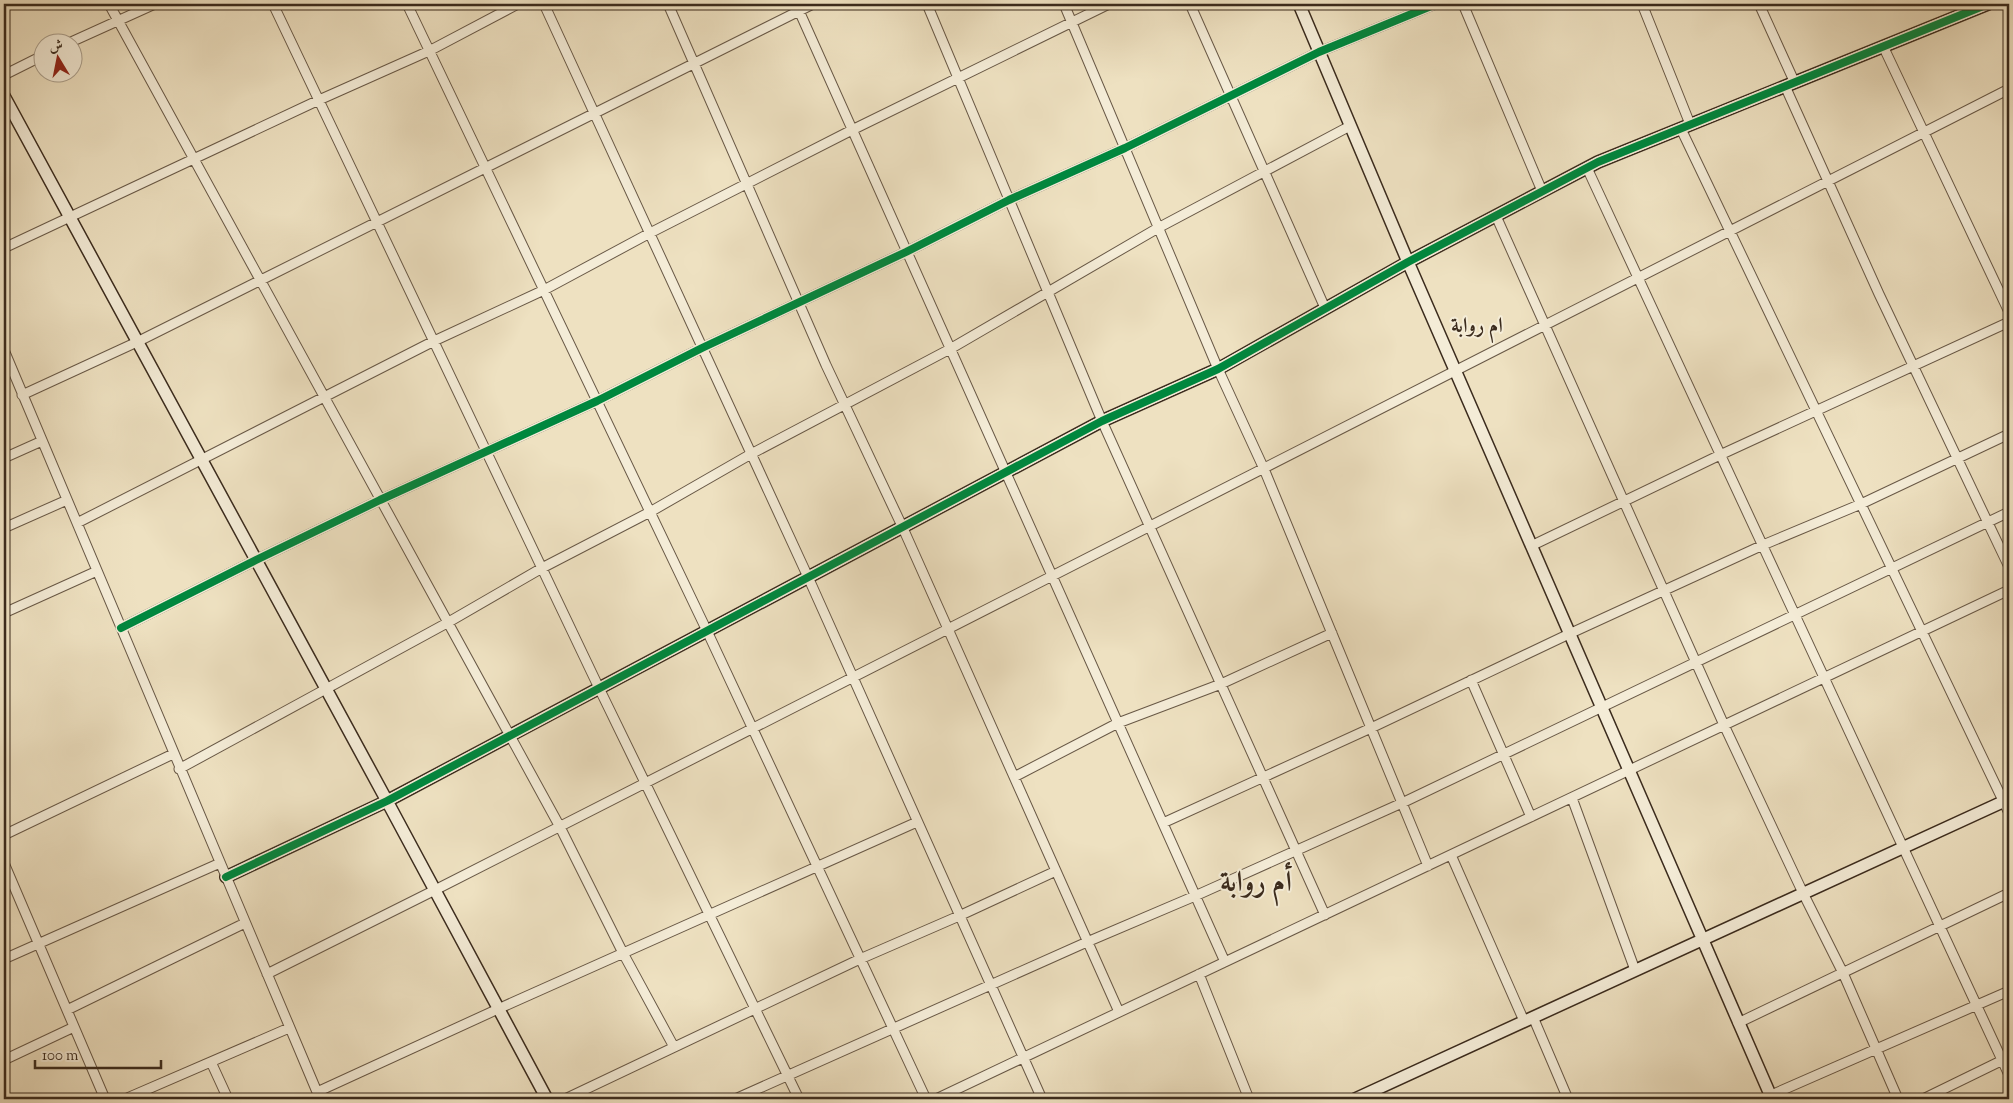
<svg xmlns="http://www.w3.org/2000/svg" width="2013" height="1103" font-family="'Sorts Mill Goudy',Amiri,serif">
	<rect width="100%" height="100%" fill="#eee1c1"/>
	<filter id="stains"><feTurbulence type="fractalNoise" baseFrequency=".004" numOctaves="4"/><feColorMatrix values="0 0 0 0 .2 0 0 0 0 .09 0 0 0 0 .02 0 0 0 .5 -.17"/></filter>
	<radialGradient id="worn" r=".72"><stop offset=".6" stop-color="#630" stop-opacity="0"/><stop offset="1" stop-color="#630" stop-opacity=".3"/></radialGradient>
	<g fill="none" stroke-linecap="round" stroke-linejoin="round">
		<!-- street casing -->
		<g stroke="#685846" stroke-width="11">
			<path id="street" d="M109 4 560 827 623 953 674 1047
				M273 4 599 688 799 1099
				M407 4 707 631 926 1099
				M544 4 808 577 1042 1099
				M668 4 826 365 902 526 1119 1012
				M796 4 1225 962
				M927 4 1102 421 1325 915
				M1064 4 1218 369 1264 469 1428 866
				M1190 4 1325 308
				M1463 4 1542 191
				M1642 4 1690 124
				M1759 4 1794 81
				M71 42 155 4
				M1883 46 2009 312
				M4 75 42 56
				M1785 86 1879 294 2009 567
				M1681 129 2009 813
				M1587 168 2009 1075
				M1496 216 1724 725 1803 893 1843 973 1898 1099
				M4 248 319 100 429 51 518 4
				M4 350 320 1099
				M22 395 137 342 813 4
				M4 458 42 441
				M77 523 434 341 544 290 650 233 852 130 1109 4
				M4 528 67 500
				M1531 546 1720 455 2009 322
				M4 613 97 571
				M121 628 256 560 380 500 597 401 702 348 906 252 1009 200 1125 148 1319 52 1436 4
				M1471 680 1531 817
				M179 769 447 623 542 568 650 512 751 454 950 349 1158 228 1350 126
				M1014 777 1118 723 1221 684 1332 633
				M1572 798 1635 970
				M1163 823 1371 728 1569 634 1763 545 1861 504 2009 434
				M4 835 173 754
				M1451 855 1524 1021
				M4 863 105 1099
				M4 959 220 863
				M267 974 435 890 2009 89
				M1199 974 1249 1099
				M67 1010 245 923
				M1533 1017 1568 1099
				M1738 1023 2009 893
				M4 1060 74 1027
				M211 1062 228 1099
				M317 1092 498 1009 917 822
				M125 1099 289 1028
				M565 1099 860 959 959 916 1056 871
				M735 1099 1087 942 1195 896 1402 803 2009 512
				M936 1099 2009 590
				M1762 1099 2009 991
				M1923 1099 2009 1057"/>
		</g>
		<!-- secondary casing -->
		<g stroke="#3b2b1d" stroke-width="14">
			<path id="secondary" d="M1299 4 1408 262 1772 1099
				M4 96 387 801 547 1099
				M226 877 387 801 1102 421 1218 369 1408 262 1598 162 1988 4
				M1355 1099 2009 799"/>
		</g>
		<!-- street -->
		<use href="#street" stroke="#f4ecd7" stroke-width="9"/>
		<!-- secondary -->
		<use href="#secondary" stroke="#f4ecd7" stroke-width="11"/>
		<!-- cycleway casing -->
		<g stroke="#f4ecd7" stroke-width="11">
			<path id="cycleway" d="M121 628 256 560 380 500 597 401 702 348 906 252 1009 200 1125 148 1319 52 1436 4
				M226 877 387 801 1102 421 1218 369 1408 262 1598 162 1988 4"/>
		</g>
		<!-- cycleway -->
		<use href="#cycleway" stroke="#00873e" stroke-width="8"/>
	</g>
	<g text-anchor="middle" stroke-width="4" stroke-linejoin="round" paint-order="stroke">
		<!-- quarter labels -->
		<g font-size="21" font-weight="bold" fill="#3b2b1d" stroke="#f4ecd7">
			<text x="1477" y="332">ام روابة</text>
		</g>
		<!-- town labels -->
		<g font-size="29" font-weight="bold" fill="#3b2b1d" stroke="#f4ecd7">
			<text x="1256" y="891">أم روابة</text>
		</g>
	</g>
	<!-- margin -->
	<rect width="2013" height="1103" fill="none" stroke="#eee1c1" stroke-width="20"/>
	<rect x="5" y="5" width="2003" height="1093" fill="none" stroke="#3b2b1d" stroke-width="2.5"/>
	<rect x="10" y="10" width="1993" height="1083" fill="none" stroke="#3b2b1d"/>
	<!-- north arrow -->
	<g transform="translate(58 58) rotate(350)"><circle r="24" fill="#f4ecd7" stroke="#aa9f8d"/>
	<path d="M0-4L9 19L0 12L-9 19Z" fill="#8f2418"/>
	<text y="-8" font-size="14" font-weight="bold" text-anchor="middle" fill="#3b2b1d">ش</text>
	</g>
	<!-- scale -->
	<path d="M35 1060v8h126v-8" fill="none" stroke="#3b2b1d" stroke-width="2.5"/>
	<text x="42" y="1060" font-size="15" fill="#3b2b1d" stroke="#f4ecd7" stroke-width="4" paint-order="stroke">100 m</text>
	<rect width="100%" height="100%" filter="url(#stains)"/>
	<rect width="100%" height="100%" fill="url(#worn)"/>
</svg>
